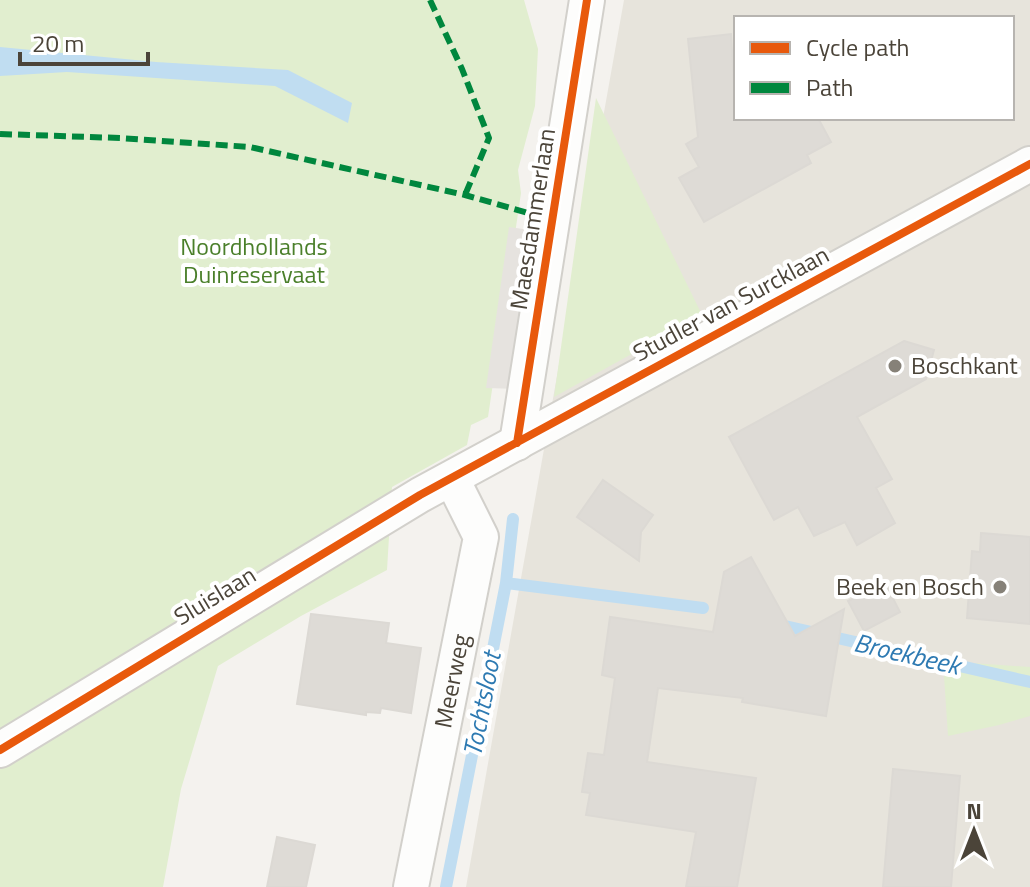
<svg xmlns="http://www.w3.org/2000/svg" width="1030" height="887" font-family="'Titillium Web',sans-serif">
	<rect width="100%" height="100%" fill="#f4f2ee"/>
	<!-- residential -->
	<path fill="#e7e4dc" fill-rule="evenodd" d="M624 0H1030V887H466ZM736 18H1012V118H736Z"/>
	<!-- green -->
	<path fill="#e1eecf" d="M0 0H524L538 49 535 106 518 170 521 193 488 417 471 425 467 445 392 487 387 570 301 616 218 666 181 789 163 887H0Z
		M596 98 702 315 554 397Z
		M943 661 1030 667V716L999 725 948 736Z"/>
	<!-- parking -->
	<path fill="#e6e3df" d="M509 227 544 232 521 389 486 388Z"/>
	<!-- water -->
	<path fill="#c0ddf1" d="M0 47 156 62 288 70 352 103 348 123 275 86 67 72 0 76Z"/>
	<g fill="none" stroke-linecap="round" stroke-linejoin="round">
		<!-- stream -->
		<path stroke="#c0ddf1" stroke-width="12" d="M506 583 703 608
			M785 626 1030 682
			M446 887 506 583 513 519"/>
	</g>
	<!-- building -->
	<path fill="#dedbd6" stroke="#dcd9d4" stroke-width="2" d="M731 34 736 118H818L831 142 807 155 811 163 704 222 679 178 699 167 686 144 698 137 688 39Z
		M904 341 934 350 926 379 857 417 892 479 876 488 895 523 857 545 845 522 814 536 798 507 774 520 729 437Z
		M603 480 653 515 641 532 639 561 577 517Z
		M981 533 1030 537V624L967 618 972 551 980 552Z
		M751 557 795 636 844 609 826 716 742 702 743 698 658 688 647 762 756 778 737 887H686L696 832 586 815 590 793 582 792 588 753 604 755 615 678 602 675 610 617 713 632 724 572Z
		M885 583 900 612 864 631 848 601Z
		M311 614 389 623 386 643 421 648 411 713 381 708 380 713 366 712V715L297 704Z
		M893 769 960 776 951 887H883Z
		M277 837 315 845 306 887H267Z"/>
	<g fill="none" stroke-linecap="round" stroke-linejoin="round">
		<!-- minor casing -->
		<g stroke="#d2d0cb" stroke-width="38">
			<g id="minor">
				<path d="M517 443 587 0"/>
				<path d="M0 750 420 495 1030 164"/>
				<path id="s1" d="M411 887 481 537 452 479"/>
			</g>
		</g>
		<!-- minor -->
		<use href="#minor" stroke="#fdfdfc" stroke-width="34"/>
		<!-- quiet -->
		<path stroke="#00873e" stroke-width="6" stroke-dasharray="12 6" stroke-linecap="butt" d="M430 0 462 69 489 138 465 195
			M0 134 120 138 250 147 465 195 553 220"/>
		<!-- cycleway casing -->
		<g stroke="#fff" stroke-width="13">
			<path id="cycleway" d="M517 443 587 0
				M0 750 420 495 1030 164"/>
		</g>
		<!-- cycleway -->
		<use href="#cycleway" stroke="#e8590c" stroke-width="8"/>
	</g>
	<!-- markers -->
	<g fill="#868178" stroke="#fff" stroke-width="3">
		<circle cx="895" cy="366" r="8"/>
		<circle cx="1000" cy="587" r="8"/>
	</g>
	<g text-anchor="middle" stroke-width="8" stroke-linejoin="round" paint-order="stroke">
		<!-- street labels -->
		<g font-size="24" fill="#4b4439" stroke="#fff">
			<text transform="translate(533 219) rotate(-81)" y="8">Maesdammerlaan</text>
			<text transform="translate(731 304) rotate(-28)" y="8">Studler van Surcklaan</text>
			<text transform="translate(215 596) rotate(-31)" y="8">Sluislaan</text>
			<text dy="8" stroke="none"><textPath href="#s1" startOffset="210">Meerweg</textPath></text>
		</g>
		<!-- park labels -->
		<g font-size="24" fill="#4a7f2a" stroke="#fff">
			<text x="254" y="255">Noordhollands<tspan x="254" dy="28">Duinreservaat</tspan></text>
		</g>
		<!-- poi labels -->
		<g font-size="24" fill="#4b4439" stroke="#fff" text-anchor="start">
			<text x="911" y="374">Boschkant</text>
			<text x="984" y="595" text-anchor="end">Beek en Bosch</text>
		</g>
		<!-- water labels -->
		<g font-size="26" font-style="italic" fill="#2e7ab2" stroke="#fff">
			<text transform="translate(907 654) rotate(13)" y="9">Broekbeek</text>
			<text transform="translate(482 704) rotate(-79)" y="9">Tochtsloot</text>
		</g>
	</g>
	<!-- legend -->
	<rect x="734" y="16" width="280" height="104" fill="#ffffff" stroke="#b7b4b0" stroke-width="2"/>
	<rect x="750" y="42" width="40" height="12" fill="#e8590c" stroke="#b7b4b0" stroke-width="2"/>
	<text x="806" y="56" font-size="24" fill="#4b4439">Cycle path</text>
	<rect x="750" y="82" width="40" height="12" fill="#00873e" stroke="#b7b4b0" stroke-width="2"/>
	<text x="806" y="96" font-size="24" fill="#4b4439">Path</text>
	<!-- north arrow -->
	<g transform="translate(974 831)" stroke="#ffffff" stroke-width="6" paint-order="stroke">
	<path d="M0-6L14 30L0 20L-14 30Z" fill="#4b4439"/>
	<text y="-12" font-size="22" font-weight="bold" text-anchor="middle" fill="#4b4439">N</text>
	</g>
	<!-- scale -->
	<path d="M20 52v12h128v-12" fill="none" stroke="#4b4439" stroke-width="4"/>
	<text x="32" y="52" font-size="24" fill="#4b4439" stroke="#ffffff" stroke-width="6" paint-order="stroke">20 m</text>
</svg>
